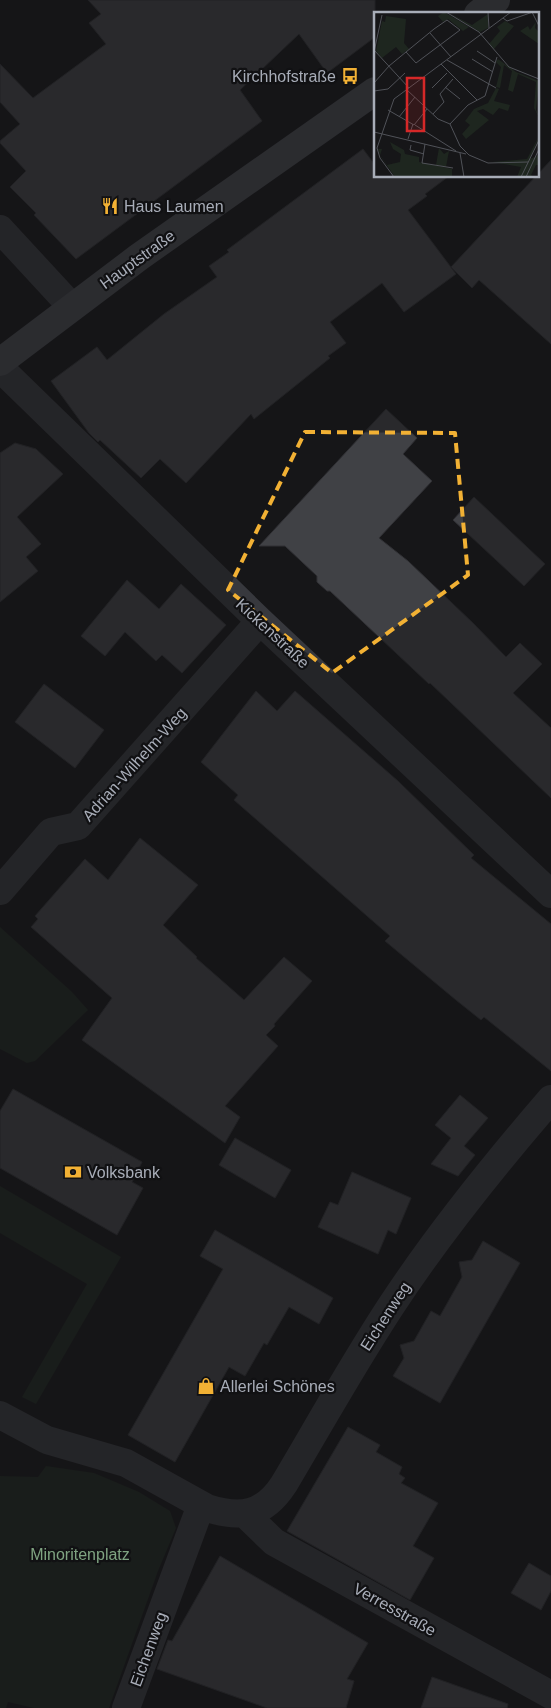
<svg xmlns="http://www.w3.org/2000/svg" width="551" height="1708" font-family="Helvetica,sans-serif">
	<rect width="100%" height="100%" fill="#161618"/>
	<!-- green -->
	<path fill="#1e261f" d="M0 927 72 992 88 1010 35 1061 27 1063 0 1049Z
		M0 1186 121 1257 36 1404 22 1397 87 1284 0 1233Z
		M46 1466 94 1473 139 1492 170 1511 176 1528 158 1571 109 1708H34L8 1702 6 1708H0V1476L38 1477Z"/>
	<!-- building -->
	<path fill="#404145" stroke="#303034" d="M88 0H375V37L327 73 299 34 240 90 262 121 76 259 34 215 36 213 10 187 26 171 0 143V141L20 124 0 102V64L33 98 106 44 89 23 101 14Z
		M363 149 375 165V176H449L425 194 427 196 408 210 456 274 404 312 382 283 330 322 346 343 328 356 330 358 254 419 251 414 186 483 160 459 141 478 100 440 98 442 89 433 51 381 97 347 107 360 164 314 217 277 209 266 229 252 227 250Z
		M551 160V344L479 280 472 288 451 267Z
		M386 409 417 438 403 454 432 481 379 538 408 561 473 623 506 657 520 643 542 664 513 693 551 728V798L430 683 429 684 330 591H327L317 582V576L285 546H259Z
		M15 443 36 449 63 474 17 517 41 544 26 557 38 571 0 602V453Z
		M474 497 545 564 524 586 453 520Z
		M127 580 159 609 181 584 226 625 182 673 162 655 156 661 125 632 105 656 81 636Z
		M44 684 104 730 75 768 15 722Z
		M256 691 277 711 295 691 398 781 474 855 471 858 551 924V1071L484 1017 481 1020 456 1000 385 941 390 936 234 800 238 795 201 762Z
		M140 838 198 885 163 925 197 957 196 958 244 1000 284 957 312 981 274 1024 275 1026 266 1035 278 1046 225 1106 240 1117 225 1143 82 1040 112 998 31 927 38 919 35 916 85 859 108 880Z
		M13 1089 142 1162 132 1182 143 1188 117 1235 0 1168V1111Z
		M460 1095 488 1118 464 1146 475 1155 458 1176 431 1164 451 1138 435 1125Z
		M235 1138 291 1170 275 1198 219 1165Z
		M352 1172 411 1198 396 1234 388 1230 378 1254 318 1227 330 1202 338 1205Z
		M215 1230 333 1298 319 1324 289 1307 267 1345 264 1343 245 1376 229 1367 175 1462 128 1435 223 1269 200 1256Z
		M483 1241 520 1263 440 1403 393 1376 404 1358 400 1345 414 1341 431 1311 440 1316 462 1277 459 1262 472 1260Z
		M348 1427 380 1445 376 1452 402 1467 399 1474 405 1478 401 1483 438 1503 413 1546 434 1558 410 1600 287 1531Z
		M220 1556 368 1643 347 1679 354 1681 346 1708H267L157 1669 168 1640 172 1641Z
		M529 1563 551 1576V1591L541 1610 511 1593Z
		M432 1677 508 1704 507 1708H421Z"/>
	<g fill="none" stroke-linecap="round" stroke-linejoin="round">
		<!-- street -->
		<path stroke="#37383d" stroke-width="28" d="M0 229 72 307
			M0 368 260 621 551 894
			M0 891 51 832 78 826 260 621
			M0 1415 47 1440 126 1463 207 1508C241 1519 264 1515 284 1484 319 1425 353 1364 391 1306 439 1233 494 1165 551 1099
			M245 1514 274 1542 551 1695
			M126 1708 201 1505"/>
		<!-- secondary -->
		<path stroke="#45474d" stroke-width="28" d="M478 14 496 0
			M0 362 139 257 375 91"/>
	</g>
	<!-- marked area -->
	<path d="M0 0H551V1708H0ZM305 432 455 433 468 575 332 673 228 590Z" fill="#161618" fill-opacity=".55" fill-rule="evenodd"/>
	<path fill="none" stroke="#f2b134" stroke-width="4" stroke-dasharray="10 6" stroke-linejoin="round" d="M305 432 455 433 468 575 332 673 228 590Z"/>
	<!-- icons -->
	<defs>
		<g id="bus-bare" transform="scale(1.35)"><path d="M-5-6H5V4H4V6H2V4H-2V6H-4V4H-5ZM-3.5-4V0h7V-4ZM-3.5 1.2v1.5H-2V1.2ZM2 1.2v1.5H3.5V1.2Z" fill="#f2b134" stroke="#111113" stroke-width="2.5" paint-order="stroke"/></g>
		<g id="restaurant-bare" transform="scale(1.35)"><path d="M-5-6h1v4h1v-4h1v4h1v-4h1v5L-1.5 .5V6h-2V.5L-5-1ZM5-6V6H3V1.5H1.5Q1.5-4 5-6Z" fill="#f2b134" stroke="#111113" stroke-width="2.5" paint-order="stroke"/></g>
		<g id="bank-bare" transform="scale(1.35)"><path d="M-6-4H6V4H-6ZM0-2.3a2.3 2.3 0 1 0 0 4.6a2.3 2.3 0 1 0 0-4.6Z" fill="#f2b134" stroke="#111113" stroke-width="2.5" paint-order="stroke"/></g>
		<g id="shop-bare" transform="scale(1.35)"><path d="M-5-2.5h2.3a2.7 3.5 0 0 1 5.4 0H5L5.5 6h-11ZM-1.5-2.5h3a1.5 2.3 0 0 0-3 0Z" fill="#f2b134" stroke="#111113" stroke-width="2.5" paint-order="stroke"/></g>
	</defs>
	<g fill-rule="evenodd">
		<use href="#bus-bare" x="350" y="76"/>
		<use href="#restaurant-bare" x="110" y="206"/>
		<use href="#bank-bare" x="73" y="1172"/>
		<use href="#shop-bare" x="206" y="1386"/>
	</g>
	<g text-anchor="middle" stroke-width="4.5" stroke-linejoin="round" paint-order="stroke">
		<!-- poi labels -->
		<g font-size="16" fill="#a8adb8" stroke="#111113" text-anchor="start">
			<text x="336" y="82" text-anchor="end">Kirchhofstraße</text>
			<text x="124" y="212">Haus Laumen</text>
			<text x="87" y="1178">Volksbank</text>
			<text x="220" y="1392">Allerlei Schönes</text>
		</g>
		<!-- street labels -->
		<g font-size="16" fill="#a8adb8" stroke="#111113">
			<text transform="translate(137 259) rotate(-36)" y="6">Hauptstraße</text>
			<text transform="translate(273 633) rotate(43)" y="6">Kickenstraße</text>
			<text transform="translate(134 764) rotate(-48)" y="6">Adrian-Wilhelm-Weg</text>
			<text transform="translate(385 1316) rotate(-57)" y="6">Eichenweg</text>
			<text transform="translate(395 1609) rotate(29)" y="6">Verresstraße</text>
			<text transform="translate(148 1649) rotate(-70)" y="6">Eichenweg</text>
		</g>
		<!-- park labels -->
		<g font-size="16" fill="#7fa381" stroke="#111113">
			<text x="80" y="1560">Minoritenplatz</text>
		</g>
	</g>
	<!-- overview -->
	<g transform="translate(374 12)">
		<rect width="165" height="165" fill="#161618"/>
		<path d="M70 0 95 15 89 19 74 7 69 10 64 4ZM73 0 98 13 114 2V16L106 20ZM12 4 32 7 30 31 35 37 28 42 22 35 8 46 2 39 8 9 11 10ZM131 9 140 14 120 37 115 32 126 19 123 15ZM162 10 161 16 165 20V32L146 19 154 14 156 18ZM124 47 142 60 165 69 162 98 165 105 160 96 162 70 144 62 139 80 134 78 138 59 130 53 126 76 122 75 127 55 122 50ZM122 76 125 77 120 89 136 93 134 99 125 96 119 103 109 97 103 99 115 108 92 127 88 122 96 113 91 109 100 97 114 91ZM165 124 156 147 165 143V153H162L157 163 160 165H143L147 155 118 150 153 147ZM16 130 30 138 31 142 45 145V150L78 157V164L21 165 7 145 4 137H8L6 143 13 153 26 150 27 142 19 137ZM65 136 70 142 75 139 72 155 62 153Z" fill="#1e261f"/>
		<path fill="none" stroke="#505258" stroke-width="1" d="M72 0 105 20 135 55 165 67M114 0 115 16M158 0 165 14M129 6 133 9 159 0M56 21 77 45M0 38 35 76M103 39 121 51M0 40 8 3M98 47 119 60M73 48 122 76M67 52 103 88M0 71 15 54 32 40 60 17 73 8 86 18 42 51 32 40M71 75 86 87M58 76 73 61M33 78 64 107 76 112 86 134 95 143 114 151 154 150M0 79 14 77 31 61M14 98 40 113 53 97M59 102 70 90 66 82 79 67M25 105 41 85M76 112 94 93 111 84 123 45M41 113 82 139M0 120 92 142M34 127 39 112M51 132 48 151 79 156M37 133 36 138 50 142M86 141 90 165M20 165 6 146 3 136 20 87 137 0M147 165 165 128M152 165 165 137"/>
		<path fill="#d62828" fill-opacity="0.15" stroke="#d62828" stroke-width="2.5" d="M33 66H50V119H33Z"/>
		<rect width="165" height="165" fill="none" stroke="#a8adb8" stroke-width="2.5"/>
	</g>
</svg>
